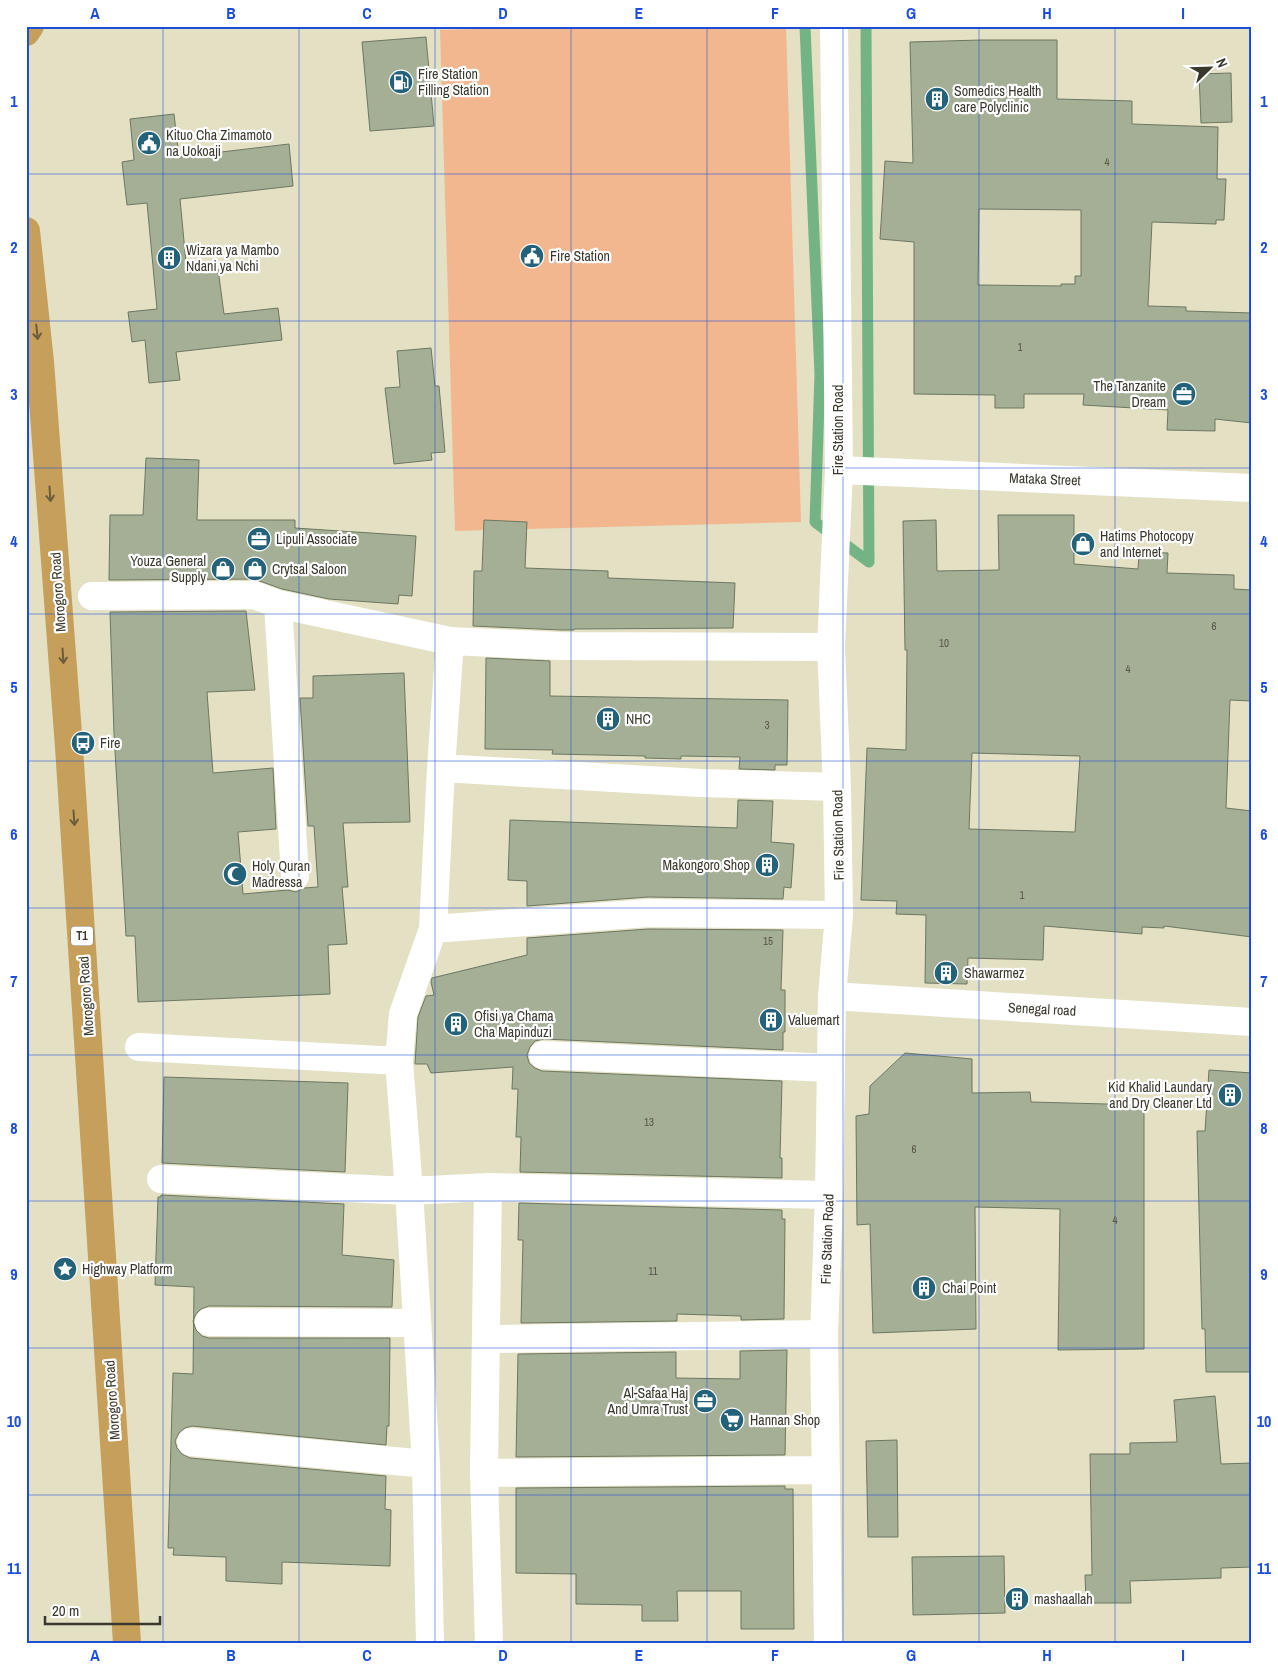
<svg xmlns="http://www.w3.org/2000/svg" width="1278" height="1669" font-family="'Archivo Narrow',sans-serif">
	<rect width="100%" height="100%" fill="#e3e0c4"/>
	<!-- green -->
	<path fill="#f3b790" d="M573 26H786L801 522 455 531 440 30Z"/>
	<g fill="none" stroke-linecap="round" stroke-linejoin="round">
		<!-- stream -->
		<path stroke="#74b484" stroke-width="11" d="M805 26 820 374 815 522 869 562 866 26"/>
	</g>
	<!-- building -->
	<path fill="#a4af96" stroke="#6d7760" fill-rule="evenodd" d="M426 37 434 126 370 131 362 42Z
		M981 40H1057V99L1132 101V124L1218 127 1217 179H1226L1224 220H1216V224L1152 222 1148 306 1186 307V311L1252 313V423L1215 419V431L1167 430 1168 410 1083 405 1084 394H1024V408H995V395L914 394V242L880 239 885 161 913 163 910 42ZM979 209 1081 210V276H1075V284H1061V286L978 285Z
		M1231 73 1232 122 1201 123 1199 74Z
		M174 114 179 157 289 144 293 186 180 199 187 273 218 269 224 314 278 308 282 340 176 352 180 380 149 383 145 340 132 342 128 312 157 309 147 203 127 205 122 162 134 160 130 119Z
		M431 348 435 386H439L445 452 431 453 432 460 394 464 385 388 400 387 397 351Z
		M146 458 199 460 197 520H295V528L416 536 412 596 399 595 398 604 329 599 282 589 254 579 109 580 110 515H143Z
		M998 515H1074V564L1138 569 1139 552 1168 553 1167 573 1234 575V589L1252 590V701L1230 700 1226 808 1252 811V937L1164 926V928L1142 927V934L1044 926 1043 960 968 958 967 984 925 983 926 915 896 914 897 901 861 900 867 748 906 750 907 650H905L903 521 936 520 937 571 999 570ZM972 753 1080 756 1075 832 969 829Z
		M484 520 527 522 525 568 608 571V578L735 583 733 628 574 629V630H561L473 626 474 571H482Z
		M246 611 255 690 207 692 213 773 273 768 276 829 238 832 243 894 288 890 296 892 304 888 318 887 314 826H308L300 698H313V676L404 673 410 822 343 823 348 887H342L347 944 328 945 330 994 138 1002 135 936H126L114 734 110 612Z
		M486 658 550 661V696L788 700 787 765H775V770L739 769 740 757 681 756V759L645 758V756L552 754 553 750 485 749Z
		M738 800 773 801 771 842 794 844 791 888 784 887 783 899 648 897 527 906V881L508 880 510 820 737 828Z
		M648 929 783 930 781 990H785V1032H783V1050L544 1039 535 1041 530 1047 527 1055 529 1063 535 1068 542 1071 782 1081 780 1158H782V1178L520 1172 521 1137H516L518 1089H512L513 1067 431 1073 427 1064H415L418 1017 426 996 434 995 431 982 432 978 527 955V938Z
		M905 1053 972 1059V1093L1030 1092 1031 1102 1144 1105V1349L1058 1350 1060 1209 975 1207 976 1329 873 1333 870 1224 857 1225 856 1116 869 1114 870 1086Z
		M1209 1070 1252 1073V1372H1206L1205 1329H1202L1197 1131H1205Z
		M164 1077 348 1083 345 1172 162 1163Z
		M161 1195 344 1204 342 1255 394 1260 392 1307 209 1306 201 1309 196 1314 193 1321 196 1330 202 1336 209 1338H390L389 1426H387L386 1445 192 1426 185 1428 179 1433 175 1441 177 1448 182 1454 190 1458 386 1476 385 1509 391 1510 390 1566 282 1562V1584L226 1581V1557L173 1555 174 1548H168L173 1373 193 1374 194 1287 155 1285 158 1197H161Z
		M519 1203 782 1210V1219H785L784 1319 741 1320V1316L677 1314V1321L521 1323 523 1240H518Z
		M787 1350 785 1455 516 1457 518 1354 676 1352V1378L740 1379V1351Z
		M1215 1396 1221 1464 1252 1463V1567L1221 1568V1578L1130 1581 1131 1603H1086L1085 1575H1092L1090 1454H1130V1443L1177 1442 1174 1400Z
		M897 1440 898 1537H868L866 1441Z
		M785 1486V1489H793L794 1629H741V1591H677L678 1621H642V1605L576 1604V1574L516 1573V1488Z
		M1004 1556 1005 1613 913 1615 912 1557Z"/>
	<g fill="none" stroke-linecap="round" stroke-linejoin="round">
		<!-- minor -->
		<path stroke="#fff" stroke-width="28" d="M839 470 1252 488
			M92 596 254 595 278 604 450 641 561 646 831 647
			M278 604 295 876
			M441 768 700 783 837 787
			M433 929 648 913 839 915
			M832 996 1252 1022
			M139 1047 399 1061
			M543 1055 831 1068
			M161 1179 409 1191 488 1187 829 1195
			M488 1187 484 1473 489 1643
			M209 1322 417 1323
			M487 1339 824 1334
			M191 1442 426 1464
			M484 1473 825 1470
			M430 1643 426 1464 409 1191 399 1061 403 1014 433 929 441 768 450 641
			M828 1643 824 1334 829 1195 832 996 839 915 837 787 831 647 839 470 834 26"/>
		<!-- trunk -->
		<path stroke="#c69f5b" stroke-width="28" d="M26 32 30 26
			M26 231 40 362 69 747 127 1643"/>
	</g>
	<!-- one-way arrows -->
	<defs><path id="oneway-shaft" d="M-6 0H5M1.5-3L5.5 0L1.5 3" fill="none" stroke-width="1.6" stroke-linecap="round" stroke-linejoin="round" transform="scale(1.25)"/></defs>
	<g stroke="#6b5c3d">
		<use href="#oneway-shaft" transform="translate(37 332) rotate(84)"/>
		<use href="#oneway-shaft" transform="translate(50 494) rotate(86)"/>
		<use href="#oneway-shaft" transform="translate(63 656) rotate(86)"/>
		<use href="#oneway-shaft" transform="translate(74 818) rotate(86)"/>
	</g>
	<!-- grid -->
	<path fill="none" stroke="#1d4ed8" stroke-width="1" stroke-opacity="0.55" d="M163 26V1643M299 26V1643M435 26V1643M571 26V1643M707 26V1643M843 26V1643M979 26V1643M1115 26V1643M26 174H1252M26 321H1252M26 468H1252M26 614H1252M26 761H1252M26 908H1252M26 1055H1252M26 1201H1252M26 1348H1252M26 1495H1252"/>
	<!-- icons -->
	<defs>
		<g id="fuel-disc" transform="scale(1.25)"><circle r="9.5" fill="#236278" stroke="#fff"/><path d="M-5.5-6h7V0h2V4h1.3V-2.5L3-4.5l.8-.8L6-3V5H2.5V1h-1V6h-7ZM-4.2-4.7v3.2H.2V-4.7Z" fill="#fff"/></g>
		<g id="building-disc" transform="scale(1.25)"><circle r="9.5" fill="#236278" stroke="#fff"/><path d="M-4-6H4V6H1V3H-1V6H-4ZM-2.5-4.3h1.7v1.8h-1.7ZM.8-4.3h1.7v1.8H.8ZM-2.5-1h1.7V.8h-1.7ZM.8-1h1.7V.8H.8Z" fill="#fff"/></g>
		<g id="civic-disc" transform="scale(1.25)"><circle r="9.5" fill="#236278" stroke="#fff"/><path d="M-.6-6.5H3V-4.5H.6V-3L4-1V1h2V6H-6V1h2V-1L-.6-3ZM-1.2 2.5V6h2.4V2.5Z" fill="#fff"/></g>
		<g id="office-disc" transform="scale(1.25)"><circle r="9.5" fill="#236278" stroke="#fff"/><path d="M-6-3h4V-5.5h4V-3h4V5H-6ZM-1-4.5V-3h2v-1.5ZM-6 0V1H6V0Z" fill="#fff"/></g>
		<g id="shop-disc" transform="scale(1.25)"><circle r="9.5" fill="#236278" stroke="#fff"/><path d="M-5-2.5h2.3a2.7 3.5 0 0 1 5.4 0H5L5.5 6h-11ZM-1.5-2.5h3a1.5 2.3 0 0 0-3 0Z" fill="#fff"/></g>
		<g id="bus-disc" transform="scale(1.25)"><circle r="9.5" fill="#236278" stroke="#fff"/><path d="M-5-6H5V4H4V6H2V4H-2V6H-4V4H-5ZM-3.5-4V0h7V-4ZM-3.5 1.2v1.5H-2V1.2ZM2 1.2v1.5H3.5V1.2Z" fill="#fff"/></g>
		<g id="mosque-disc" transform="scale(1.25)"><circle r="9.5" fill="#236278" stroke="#fff"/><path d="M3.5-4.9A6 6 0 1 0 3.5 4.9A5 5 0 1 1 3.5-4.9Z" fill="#fff"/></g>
		<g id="sight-disc" transform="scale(1.25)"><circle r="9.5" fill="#236278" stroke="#fff"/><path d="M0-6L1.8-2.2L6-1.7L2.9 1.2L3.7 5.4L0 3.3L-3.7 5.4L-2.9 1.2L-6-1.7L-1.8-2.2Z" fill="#fff"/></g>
		<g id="supermarket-disc" transform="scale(1.25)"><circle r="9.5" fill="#236278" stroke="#fff"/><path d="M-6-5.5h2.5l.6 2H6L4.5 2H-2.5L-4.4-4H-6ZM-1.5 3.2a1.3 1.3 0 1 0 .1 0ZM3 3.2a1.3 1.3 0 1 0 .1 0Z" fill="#fff"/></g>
	</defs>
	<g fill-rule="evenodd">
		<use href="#fuel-disc" x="401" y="82"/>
		<use href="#building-disc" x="937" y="99"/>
		<use href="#civic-disc" x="149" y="143"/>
		<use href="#civic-disc" x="532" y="256"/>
		<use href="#building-disc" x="169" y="258"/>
		<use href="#office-disc" x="1184" y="394"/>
		<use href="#office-disc" x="259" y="539"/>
		<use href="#shop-disc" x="1083" y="544"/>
		<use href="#shop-disc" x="223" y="569"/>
		<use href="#shop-disc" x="255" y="569"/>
		<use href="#building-disc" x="608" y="719"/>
		<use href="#bus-disc" x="83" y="743"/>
		<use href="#building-disc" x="767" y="865"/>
		<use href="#mosque-disc" x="235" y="874"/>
		<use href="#building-disc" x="946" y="973"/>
		<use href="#building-disc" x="771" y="1020"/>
		<use href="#building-disc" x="456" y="1024"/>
		<use href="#building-disc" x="1230" y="1095"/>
		<use href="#sight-disc" x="65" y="1269"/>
		<use href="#building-disc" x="924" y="1288"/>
		<use href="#office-disc" x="705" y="1401"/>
		<use href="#supermarket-disc" x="732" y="1420"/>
		<use href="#building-disc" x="1017" y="1599"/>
	</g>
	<g text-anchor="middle" stroke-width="4.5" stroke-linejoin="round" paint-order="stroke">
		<!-- number labels -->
		<g font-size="11" fill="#545647">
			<text x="1107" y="166">4</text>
			<text x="1020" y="351">1</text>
			<text x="1214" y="630">6</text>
			<text x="944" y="647">10</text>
			<text x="1128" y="673">4</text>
			<text x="767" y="729">3</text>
			<text x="1022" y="899">1</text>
			<text x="768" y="945">15</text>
			<text x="649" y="1126">13</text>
			<text x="914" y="1153">6</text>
			<text x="1115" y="1224">4</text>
			<text x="653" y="1275">11</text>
		</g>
		<!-- shield labels -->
		<rect fill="#fff" stroke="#75746c" stroke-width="1" x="71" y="926.5" width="22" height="19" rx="4"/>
		<g font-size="12" font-weight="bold" fill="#3a382d">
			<text x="82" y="940">T1</text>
		</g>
		<!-- poi labels -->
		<g font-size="14" fill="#3a382d" stroke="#fff" text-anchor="start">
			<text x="418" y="79">Fire Station<tspan x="418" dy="16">Filling Station</tspan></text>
			<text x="954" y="96">Somedics Health<tspan x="954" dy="16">care Polyclinic</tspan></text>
			<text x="166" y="140">Kituo Cha Zimamoto<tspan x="166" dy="16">na Uokoaji</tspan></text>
			<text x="186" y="255">Wizara ya Mambo<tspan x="186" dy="16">Ndani ya Nchi</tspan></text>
			<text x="550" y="261">Fire Station</text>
			<text x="1166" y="391" text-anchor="end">The Tanzanite<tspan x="1166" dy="16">Dream</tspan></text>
			<text x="1100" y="541">Hatims Photocopy<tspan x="1100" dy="16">and Internet</tspan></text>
			<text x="276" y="544">Lipuli Associate</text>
			<text x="206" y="566" text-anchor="end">Youza General<tspan x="206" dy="16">Supply</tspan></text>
			<text x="272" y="574">Crytsal Saloon</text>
			<text x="626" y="724">NHC</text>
			<text x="100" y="748">Fire</text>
			<text x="750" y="870" text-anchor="end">Makongoro Shop</text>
			<text x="252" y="871">Holy Quran<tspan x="252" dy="16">Madressa</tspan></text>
			<text x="964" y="978">Shawarmez</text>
			<text x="474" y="1021">Ofisi ya Chama<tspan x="474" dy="16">Cha Mapinduzi</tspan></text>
			<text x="788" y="1025">Valuemart</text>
			<text x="1212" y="1092" text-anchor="end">Kid Khalid Laundary<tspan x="1212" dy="16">and Dry Cleaner Ltd</tspan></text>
			<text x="82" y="1274">Highway Platform</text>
			<text x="942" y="1293">Chai Point</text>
			<text x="688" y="1398" text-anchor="end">Al-Safaa Haj<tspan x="688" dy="16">And Umra Trust</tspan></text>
			<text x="750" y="1425">Hannan Shop</text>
			<text x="1034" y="1604">mashaallah</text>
		</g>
		<!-- street labels -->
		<g font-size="14" fill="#3a382d" stroke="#fff">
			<text transform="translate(838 430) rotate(-90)" y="5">Fire Station Road</text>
			<text transform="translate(1045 479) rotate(2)" y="5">Mataka Street</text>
			<text transform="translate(58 592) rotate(-94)" y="5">Morogoro Road</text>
			<text transform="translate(838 835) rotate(-91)" y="5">Fire Station Road</text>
			<text transform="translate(86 996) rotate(-94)" y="5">Morogoro Road</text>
			<text transform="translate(1042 1009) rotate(3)" y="5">Senegal road</text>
			<text transform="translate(827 1239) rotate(-88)" y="5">Fire Station Road</text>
			<text transform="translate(112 1400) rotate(-94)" y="5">Morogoro Road</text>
		</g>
	</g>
	<!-- border -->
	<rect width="1278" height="1669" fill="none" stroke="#ffffff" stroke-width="55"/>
	<!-- north arrow -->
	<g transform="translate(1210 68) rotate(67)" stroke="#ffffff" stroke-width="4" paint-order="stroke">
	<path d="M0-4L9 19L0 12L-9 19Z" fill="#3a382d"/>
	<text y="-8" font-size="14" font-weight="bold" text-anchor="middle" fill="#3a382d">N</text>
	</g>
	<!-- scale -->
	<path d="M45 1616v8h115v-8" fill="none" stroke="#3a382d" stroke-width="2.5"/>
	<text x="52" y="1616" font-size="15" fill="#3a382d" stroke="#ffffff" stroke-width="4" paint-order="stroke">20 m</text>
	<rect x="28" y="28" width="1222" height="1614" fill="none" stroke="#1d4ed8" stroke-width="2"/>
	<g font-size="16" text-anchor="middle" font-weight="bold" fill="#1d4ed8">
		<text x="95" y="19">A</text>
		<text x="231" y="19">B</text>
		<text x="367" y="19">C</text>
		<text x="503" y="19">D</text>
		<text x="639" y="19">E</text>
		<text x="775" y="19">F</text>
		<text x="911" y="19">G</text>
		<text x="1047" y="19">H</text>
		<text x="1183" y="19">I</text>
		<text x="14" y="107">1</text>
		<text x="1264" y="107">1</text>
		<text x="14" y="253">2</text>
		<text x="1264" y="253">2</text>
		<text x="14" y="400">3</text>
		<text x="1264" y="400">3</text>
		<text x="14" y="547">4</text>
		<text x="1264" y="547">4</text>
		<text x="14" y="693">5</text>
		<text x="1264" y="693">5</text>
		<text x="14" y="840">6</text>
		<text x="1264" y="840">6</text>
		<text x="14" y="987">7</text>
		<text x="1264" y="987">7</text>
		<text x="14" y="1134">8</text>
		<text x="1264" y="1134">8</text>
		<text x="14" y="1280">9</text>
		<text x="1264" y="1280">9</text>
		<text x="14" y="1427">10</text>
		<text x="1264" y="1427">10</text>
		<text x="14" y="1574">11</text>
		<text x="1264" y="1574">11</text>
		<text x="95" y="1661">A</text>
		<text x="231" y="1661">B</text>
		<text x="367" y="1661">C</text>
		<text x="503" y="1661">D</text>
		<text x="639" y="1661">E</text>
		<text x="775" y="1661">F</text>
		<text x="911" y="1661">G</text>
		<text x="1047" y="1661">H</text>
		<text x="1183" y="1661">I</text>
	</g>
</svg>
